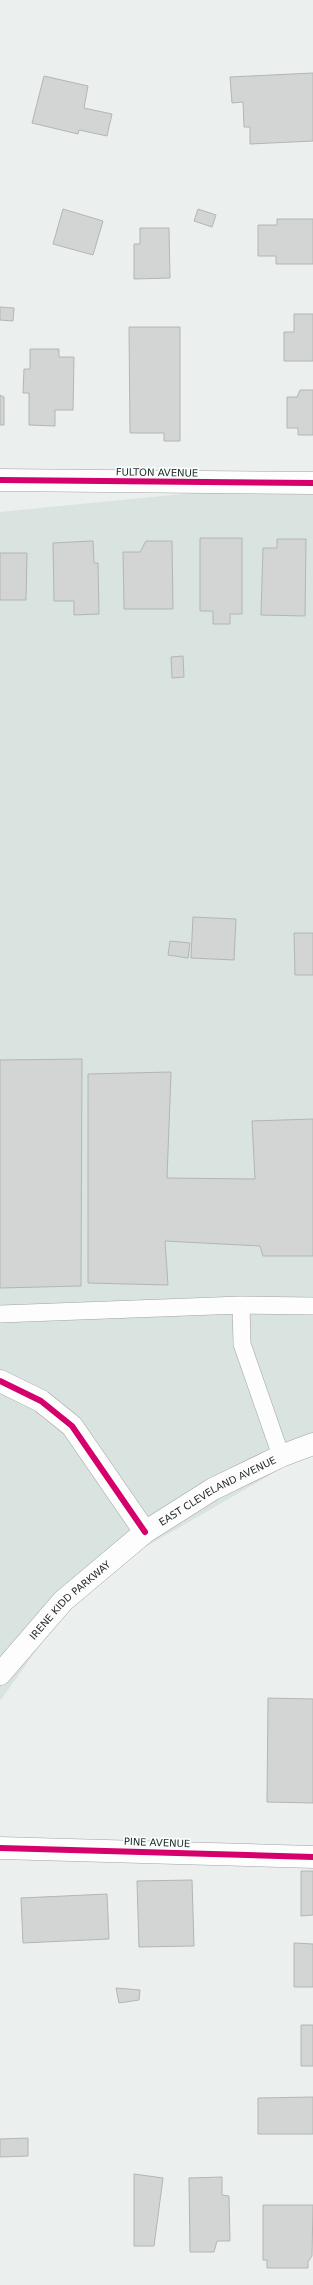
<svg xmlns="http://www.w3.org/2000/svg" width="313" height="2285" font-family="'DejaVu Sans',sans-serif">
	<rect width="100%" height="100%" fill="#ebefed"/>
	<!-- built -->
	<path fill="#d9e3df" d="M313 481V1450L85 1582 0 1701V512Z"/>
	<!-- building -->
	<path fill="#d2d5d3" stroke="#b3b6b4" d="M313 73V141L250 144V127H244L243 102 232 103 230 77Z
		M44 76 88 86 84 108 112 114 107 136 79 130 78 134 32 123Z
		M63 209 103 221 93 255 53 244Z
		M198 209 216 215 212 227 194 221Z
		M277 219H313V264H276V256H258V225H277Z
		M140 228H169L170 278 134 279V244H140Z
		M0 307 14 308 13 321 0 320Z
		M294 314H313V361H284V332H294Z
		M129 327H180V441H164V433H130Z
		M30 349H59V357H74L73 410H55V426L29 425V393H23L24 369H30Z
		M300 390H313V435H298V428H287V397H297Z
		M0 395 4 397V425H0Z
		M200 538H242V614H230V624H213V611H200Z
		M277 539H306L305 616 261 615 263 548H277Z
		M93 541 94 563H98L99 614 74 615V601H54L53 543Z
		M146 541H172L173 609H124L123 552H140Z
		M0 553H27L26 600H0Z
		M183 656 184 677 172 678 171 657Z
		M193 917 236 919 234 960 191 958Z
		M294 933H313V975H295Z
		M170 941 190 943 188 958 168 955Z
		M82 1059 81 1286 0 1288V1060Z
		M171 1072 167 1178 255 1179 252 1121 313 1119V1256H263L260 1246 165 1241 168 1285 88 1283V1074Z
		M268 1698 313 1699V1803L267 1802Z
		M301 1871H313V1915L301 1916Z
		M192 1880 194 1946 139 1947 137 1881Z
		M107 1894 109 1939 23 1943 21 1898Z
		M294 1943 313 1944V1987H294Z
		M116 1988 140 1990 139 2000 119 2003Z
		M301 2025H313V2066H301Z
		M313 2097V2134H258V2098Z
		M28 2138V2156L0 2157V2139Z
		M134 2174 163 2178 154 2246H134Z
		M222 2177V2195L229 2196 230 2241H217L214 2252H190L189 2178Z
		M263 2205H313L312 2256 308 2262V2268H267V2260H263Z"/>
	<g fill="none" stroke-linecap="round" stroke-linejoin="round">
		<!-- service casing -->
		<g stroke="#a1a4a3" stroke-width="18">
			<path id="service" d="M241 1305 313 1306
				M0 1314 241 1305 242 1344 281 1456"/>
		</g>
		<!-- minor casing -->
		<g stroke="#a1a4a3" stroke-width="23">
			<path id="minor" d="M0 480 313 483
				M0 1381 41 1401 72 1426 145 1532
				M0 1848 313 1857"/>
		</g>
		<!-- secondary casing -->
		<g stroke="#a1a4a3" stroke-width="23">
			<g id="secondary">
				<path id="s1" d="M0 1674 63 1601 145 1532 213 1489 281 1456 313 1444"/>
			</g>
		</g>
		<!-- service -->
		<use href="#service" stroke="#fcfdfc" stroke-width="17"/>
		<!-- minor -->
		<use href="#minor" stroke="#fcfdfc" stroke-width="22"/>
		<!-- secondary -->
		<use href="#secondary" stroke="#fcfdfc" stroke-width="22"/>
		<!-- cycleway casing -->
		<g stroke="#f6fffb" stroke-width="8">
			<path id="cycleway" d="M0 480 313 483
				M0 1381 41 1401 72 1426 145 1532
				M0 1848 313 1857"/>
		</g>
		<!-- cycleway -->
		<use href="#cycleway" stroke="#d6006c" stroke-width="6"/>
	</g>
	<g text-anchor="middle" stroke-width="3.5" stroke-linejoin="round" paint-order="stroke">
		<!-- street labels -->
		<g font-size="10" fill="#292c2b" stroke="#f6fffb">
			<text transform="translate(157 472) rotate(1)" y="4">FULTON AVENUE</text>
			<text dy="4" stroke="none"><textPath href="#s1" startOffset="287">EAST CLEVELAND AVENUE</textPath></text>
			<text dy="4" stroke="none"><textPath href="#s1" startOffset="102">IRENE KIDD PARKWAY</textPath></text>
			<text transform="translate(157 1842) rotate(2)" y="4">PINE AVENUE</text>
		</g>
	</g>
</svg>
